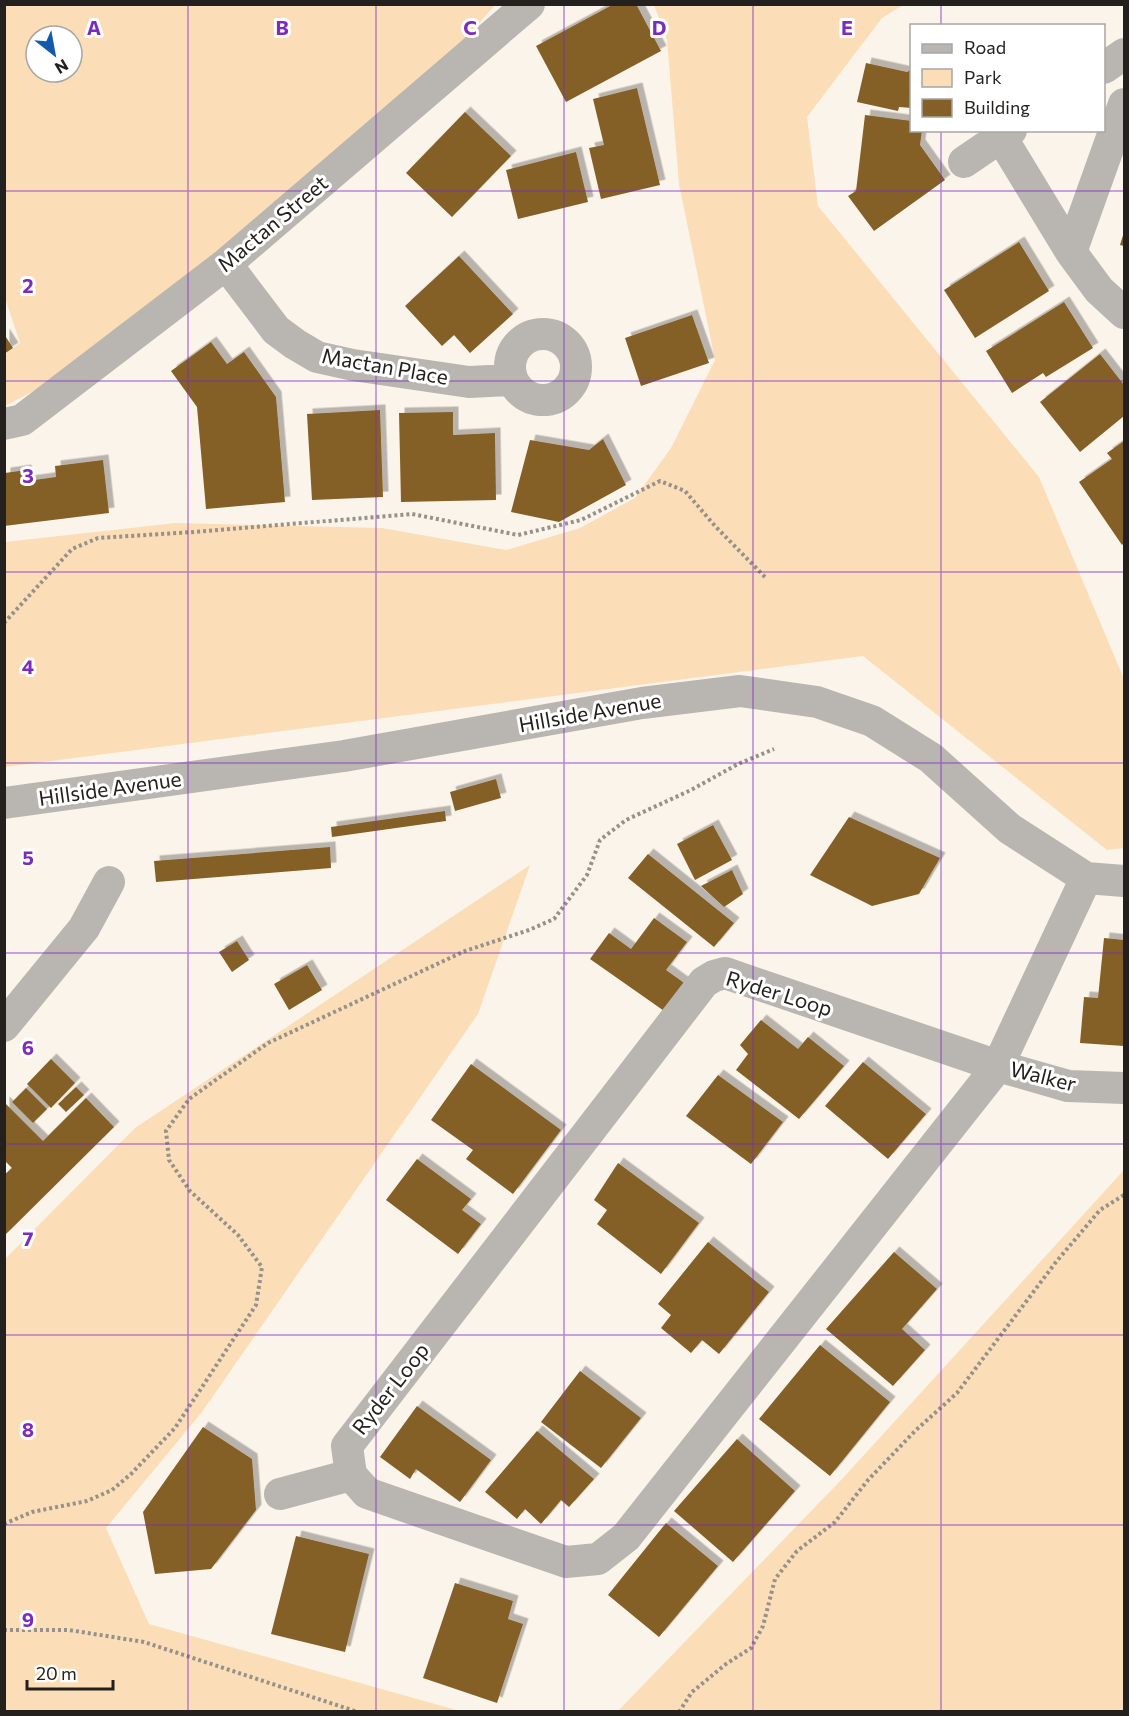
<svg xmlns="http://www.w3.org/2000/svg" width="1129" height="1716" font-family="Commissioner,sans-serif">
	<defs>
		<filter id="shadow"><feDropShadow dx="5.5" dy="-5.5" stdDeviation="0" flood-color="#0004"/></filter>
	</defs>
	<rect width="100%" height="100%" fill="#fbf4ea"/>
	<!-- green -->
	<path fill="#fbdeb7" fill-rule="evenodd" d="M4 5H495L456 50 248 231 45 385 5 406V354L20 343 4 295ZM36 36H72V72H36Z
		M654 5H903L882 18 807 117 818 206 1039 477 1124 679V848L1107 850 863 656 5 767V542L176 523 382 528 506 550 580 528 635 498 671 448 715 360 679 184 667 40Z
		M530 865 478 1014 202 1412 106 1528 149 1624 460 1711H5V1259L135 1128Z
		M1124 1170V1711H618L843 1478Z"/>
	<!-- building -->
	<path fill="#845f27" filter="url(#shadow)" d="M614 4H636L661 51 566 102 536 46Z
		M866 63 907 72 912 69V108L899 107 898 111 857 102Z
		M637 88 660 185 601 199 589 148 604 145 593 99Z
		M465 112 511 156 452 217 406 173Z
		M865 115 912 121V130H922L920 145 945 180 874 231 848 196 856 191Z
		M576 152 588 202 518 219 506 170Z
		M1124 232V246L1120 245Z
		M1019 242 1049 291 975 338 944 290Z
		M459 256 513 314 470 353 454 335 442 346 405 306Z
		M1064 302 1093 348 1046 377 1043 373 1012 393 986 351Z
		M692 315 709 363 641 386 625 338Z
		M4 334 13 348 4 354Z
		M211 342 227 364 244 352 276 397 285 502 206 509 197 407 171 371Z
		M1100 354 1124 385V416L1080 452 1040 402Z
		M380 410 383 497 312 500 307 414Z
		M453 412V435L495 433 496 500 401 502 399 413Z
		M603 439 626 485 559 522 511 512 530 440 589 450Z
		M1124 441V543L1122 545 1079 482 1112 459 1107 453Z
		M103 460 109 513 4 526 5 473 26 470 27 481 56 477 55 466Z
		M496 779 501 798 455 811 450 792Z
		M445 811 446 821 332 837 331 827Z
		M849 817 940 858 919 894 872 906 810 875Z
		M713 825 732 860 695 880 677 844Z
		M330 847 331 868 156 882 154 861Z
		M648 854 734 923 714 947 628 878Z
		M732 870 743 894 724 907 701 886Z
		M654 918 687 942 666 970 687 985 667 1013 590 959 609 933 631 949Z
		M1104 938 1124 940V1046L1080 1043 1084 997 1098 998Z
		M237 941 249 960 232 972 219 952Z
		M307 965 322 990 289 1010 274 984Z
		M761 1020 798 1049 808 1037 844 1066 799 1119 736 1070 748 1054 740 1045Z
		M51 1059 75 1083 51 1108 27 1084Z
		M863 1062 926 1114 888 1159 825 1106Z
		M471 1064 561 1130 513 1194 466 1159 473 1150 431 1120Z
		M718 1075 783 1122 751 1164 686 1116Z
		M76 1087 84 1095 66 1112 58 1104Z
		M26 1088 47 1109 33 1123 12 1102Z
		M86 1098 114 1127 4 1236V1175L12 1168 4 1160V1102L43 1141Z
		M417 1159 471 1199 462 1210 481 1224 458 1254 386 1200Z
		M618 1163 699 1223 661 1274 597 1224 607 1210 594 1200Z
		M708 1242 769 1292 719 1354 702 1340 691 1353 661 1328 671 1315 658 1304Z
		M894 1252 937 1289 902 1329 925 1350 893 1386 826 1329Z
		M820 1345 890 1402 830 1476 759 1419Z
		M580 1371 641 1418 601 1468 541 1422Z
		M417 1406 491 1460 460 1502 416 1469 410 1479 380 1457Z
		M203 1427 252 1459 256 1510 211 1569 155 1574 143 1512Z
		M537 1431 594 1479 569 1507 561 1500 541 1524 525 1509 517 1519 485 1492Z
		M737 1439 795 1491 733 1562 674 1511Z
		M666 1523 718 1566 659 1637 608 1595Z
		M296 1536 369 1554 345 1652 271 1634Z
		M455 1583 513 1601 508 1619 523 1624 497 1703 423 1678Z"/>
	<g fill="none" stroke-linecap="round" stroke-linejoin="round">
		<!-- path -->
		<path stroke="#96918a" stroke-width="4" stroke-dasharray="3 3" stroke-linecap="butt" d="M4 623 72 549 98 538 194 532 412 514 518 535 581 520 660 481 685 491 715 526 765 577
			M4 1524 32 1512 87 1501 112 1490 131 1474 175 1428 256 1305 262 1267 238 1235 190 1191 169 1160 166 1131 189 1099 268 1043 465 951 529 930 554 919 587 875 600 840 626 820 691 790 738 764 774 749
			M4 1630H69L144 1642 358 1712
			M679 1712 692 1692 726 1664 751 1648 763 1626 775 1579 797 1551 835 1522 868 1480 915 1431 957 1393 1056 1262 1100 1210 1124 1195"/>
		<!-- minor -->
		<path stroke="#b9b6b2" stroke-width="32" d="M1104 68 1124 54
			M1001 137 1071 252 1099 290 1124 313
			M964 162 1011 130
			M1071 252 1124 104
			M226 264 276 330 295 344 317 357 353 365 469 382 512 380
			M510 367a33 33 0 1 1 66 0a33 33 0 1 1-66 0Z
			M4 424 22 420 226 264 529 4
			M4 803 344 756 642 703 740 691 817 702 872 721 931 758 1010 829 1086 878 1124 881
			M1086 878 998 1066 626 1537 598 1559 566 1562 367 1493 351 1475 347 1446 704 982 714 976 725 973 998 1066 1068 1086 1124 1088
			M4 1026 84 928 109 882
			M280 1494 351 1475"/>
	</g>
	<!-- grid -->
	<path fill="none" stroke="#7b2cbf" stroke-width="1.5" stroke-opacity="0.55" d="M188 4V1712M376 4V1712M564 4V1712M753 4V1712M941 4V26M941 130V1712M4 191H1124M4 381H1124M4 572H1124M4 763H1124M4 953H1124M4 1144H1124M4 1335H1124M4 1525H1124"/>
	<g text-anchor="middle" stroke-width="6" stroke-linejoin="round" paint-order="stroke">
		<!-- street labels -->
		<g font-size="21" fill="#23201d" stroke="#fff">
			<text transform="translate(273 224) rotate(-40)" y="7">Mactan Street</text>
			<text transform="translate(385 367) rotate(10)" y="7">Mactan Place</text>
			<text transform="translate(590 713) rotate(-10)" y="7">Hillside Avenue</text>
			<text transform="translate(110 789) rotate(-8)" y="7">Hillside Avenue</text>
			<text transform="translate(779 994) rotate(17)" y="7">Ryder Loop</text>
			<text transform="translate(1043 1077) rotate(14)" y="7">Walker</text>
			<text transform="translate(391 1389) rotate(-52)" y="7">Ryder Loop</text>
		</g>
	</g>
	<g font-size="20" text-anchor="middle" font-weight="bold" fill="#7b2cbf" stroke="#fff" stroke-width="6" stroke-linejoin="round" paint-order="stroke">
		<text x="94" y="35">A</text>
		<text x="282" y="35">B</text>
		<text x="470" y="35">C</text>
		<text x="659" y="35">D</text>
		<text x="847" y="35">E</text>
		<text x="28" y="293">2</text>
		<text x="28" y="483">3</text>
		<text x="28" y="674">4</text>
		<text x="28" y="865">5</text>
		<text x="28" y="1055">6</text>
		<text x="28" y="1246">7</text>
		<text x="28" y="1437">8</text>
		<text x="28" y="1627">9</text>
	</g>
	<!-- border -->
	<rect width="1129" height="1716" fill="none" stroke="#23201d" stroke-width="12"/>
	<!-- legend -->
	<rect x="910" y="24" width="195" height="108" fill="#ffffff" stroke="#a7a6a5" stroke-width="1.5"/>
	<rect x="922" y="44" width="30" height="9" fill="#b9b6b2" stroke="#a7a6a5" stroke-width="1.5"/>
	<text x="964" y="54" font-size="18" fill="#23201d">Road</text>
	<rect x="922" y="69" width="30" height="18" fill="#fbdeb7" stroke="#a7a6a5" stroke-width="1.5"/>
	<text x="964" y="84" font-size="18" fill="#23201d">Park</text>
	<rect x="922" y="99" width="30" height="18" fill="#845f27" stroke="#a7a6a5" stroke-width="1.5"/>
	<text x="964" y="114" font-size="18" fill="#23201d">Building</text>
	<!-- north arrow -->
	<g transform="translate(54 54) rotate(149)"><circle r="28" fill="#ffffff" stroke="#a7a6a5" stroke-width="1.5"/>
	<path d="M0-4.5L10 22L0 15L-10 22Z" fill="#125baa"/>
	<text y="-9" font-size="16" font-weight="bold" text-anchor="middle" fill="#23201d">N</text>
	</g>
	<!-- scale -->
	<path d="M27 1680v9h86v-9" fill="none" stroke="#23201d" stroke-width="3"/>
	<text x="36" y="1680" font-size="18" fill="#23201d" stroke="#ffffff" stroke-width="4.5" paint-order="stroke">20 m</text>
</svg>
